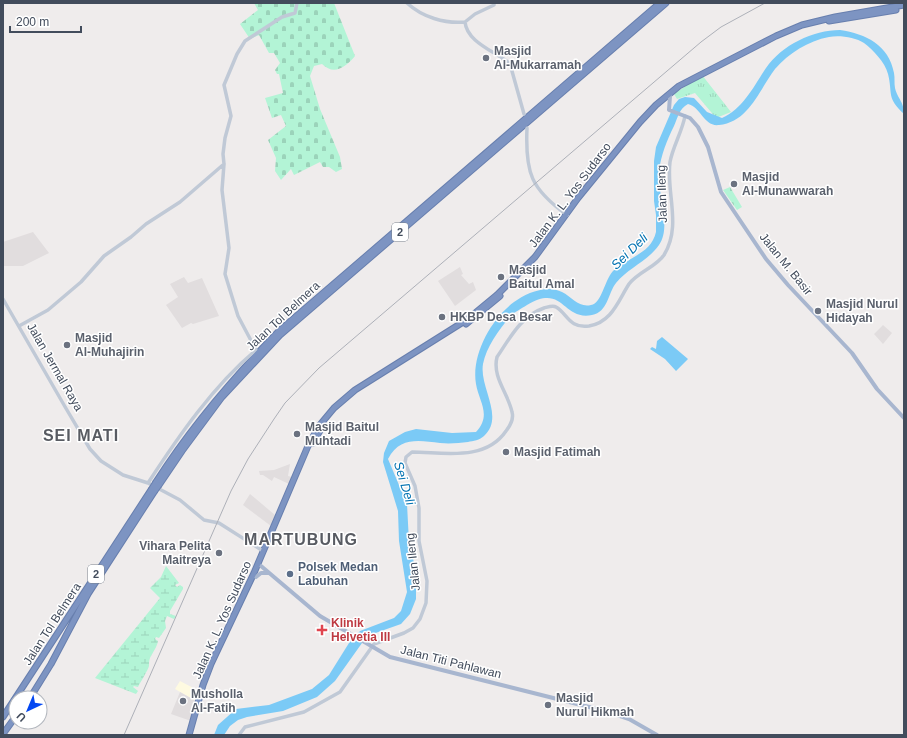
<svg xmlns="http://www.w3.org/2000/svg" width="907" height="738" font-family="Arial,sans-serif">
	<defs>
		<pattern id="grass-tufts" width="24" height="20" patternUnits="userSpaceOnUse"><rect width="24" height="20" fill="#b3f4d6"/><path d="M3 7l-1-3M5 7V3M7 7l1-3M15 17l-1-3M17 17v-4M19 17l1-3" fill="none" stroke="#9bd3ba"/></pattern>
		<pattern id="wetland-marsh" width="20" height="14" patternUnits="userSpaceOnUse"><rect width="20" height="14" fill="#b3f4d6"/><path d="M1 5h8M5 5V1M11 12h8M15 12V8" fill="none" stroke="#9bd3ba"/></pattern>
		<pattern id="cemetery-stones" width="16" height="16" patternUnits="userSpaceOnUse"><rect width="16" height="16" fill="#b3f4d6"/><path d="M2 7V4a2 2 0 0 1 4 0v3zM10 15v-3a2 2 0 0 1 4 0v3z" fill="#9bd3ba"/></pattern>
	</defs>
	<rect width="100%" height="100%" fill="#efecec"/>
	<!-- commercial -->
	<path fill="#fefae1" d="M180 681 199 691 196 701 175 689Z"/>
	<!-- education -->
	<path fill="#e1ddde" d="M33 232 49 253 23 266H3V242Z
		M460 267 463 274 461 275 469 284 473 282 476 290 455 306 438 281Z
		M184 277 188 283 202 278 219 316 193 324 191 323 182 328 166 305 178 297 170 284Z
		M883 325 892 333 883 344 874 334Z
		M290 464 288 476 292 477 289 484 274 477 272 481 263 475H260L259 471 274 470Z
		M250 494 275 515 271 526 243 505Z
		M180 692 196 701 191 721 171 714Z"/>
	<!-- grass -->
	<path fill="url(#grass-tufts)" d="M702 75 731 112 716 118 695 93 677 99 674 94Z"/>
	<!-- wetland -->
	<path fill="url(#wetland-marsh)" d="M166 566 179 583 175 585 177 587 180 585 183 587V589L170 611V614L176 616 174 619 167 616 165 621 166 628 159 638 156 637 155 639 158 641C157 647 153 652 150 658 149 661 149 663 149 666 148 670 140 683 138 687L134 686 133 687 138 691 136 694 95 678 160 598 150 588 161 577Z"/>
	<!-- cemetery -->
	<path fill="url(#cemetery-stones)" d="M254 3H334L355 56C346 67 334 76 322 64L314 66 310 76 320 109 340 157 342 169 336 172 329 167H323L320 162 294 175 291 169 281 180 275 171 276 158 268 140 286 126 281 115 272 118 265 98 283 93 279 74H277L275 70 280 63 274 53H269L259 35 250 39 240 24 258 10Z
		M730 187 742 207 737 210 723 190Z"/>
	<!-- water -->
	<path fill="#7bcaf6" d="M840 30C866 34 889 45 894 73 895 78 894 83 895 88 898 100 904 101 904 114 886 97 893 94 888 74 885 62 873 50 864 43 855 37 839 35 829 37 808 41 789 53 775 69 759 90 749 122 719 125 704 127 701 107 688 104 679 109 678 117 674 126 667 140 661 155 659 171 657 193 672 227 659 245 648 261 628 268 616 283 608 293 608 312 592 315 562 321 564 283 527 305 521 309 514 312 510 317 499 329 486 348 483 364 479 387 505 417 484 436 480 440 473 441 468 442 459 443 450 444 440 443 420 441 400 436 388 459L407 504 409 542 415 567 416 584V599L410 614 401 624 367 636 335 681 317 697 283 711 247 717 238 720 230 726 224 735H214L218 725 236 709 269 705 312 689 329 675 349 643 360 631 394 618 401 611 407 592 399 541 398 511 383 462 384 453 389 441 405 432 416 429 452 433 476 432C492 415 479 402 476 384 471 355 491 319 514 302 526 293 547 284 562 292 572 297 579 308 591 305 602 303 604 281 613 271 628 257 651 254 656 232V215L654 201V161L656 147 674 105 679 99 685 97 694 98 707 112 722 118C743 109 754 86 766 68 782 45 813 30 840 30Z
		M662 337 688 359 676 371 665 359 650 349 652 347 656 349 657 341Z"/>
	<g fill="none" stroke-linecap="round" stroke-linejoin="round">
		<!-- highway casing -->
		<g stroke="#687fae" stroke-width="7">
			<path id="highway" d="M829 21 896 10
				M466 324 500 296
				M313 443 322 427
				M156 482C191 427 232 379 278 332L660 3
				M159 485 182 451 222 397 280 335 666 3
				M30 698 51 664 88 594 154 492
				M3 717 151 490
				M3 734 16 716
				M189 735 203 685 211 664 254 573 308 446 319 426 334 408 355 390 468 319 497 295 535 257 578 198 640 122 656 105 679 86 776 36 802 25 835 17 904 5"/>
		</g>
		<!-- minor -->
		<path stroke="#c0c9d6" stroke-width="3.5" d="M407 3C422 17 445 24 465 22
			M465 22C467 43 497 52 510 64L524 114
			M465 22 475 14 494 5V3
			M527 128C525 173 531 189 567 215
			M3 299 64 405 90 449 101 461 123 475 148 483 180 500 204 520 219 523 263 551
			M19 326 48 310 81 282 104 256 131 237 146 224 180 202 224 164
			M148 483C178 437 213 386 256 350L238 316 225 274 229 248 222 190 224 164 223 154 225 138 231 116 224 85 237 54 245 41 282 17 295 13 297 3
			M239 735 245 727 304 712 340 692 374 644 404 633 413 628 420 619 426 603 427 581 419 541V508L415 486 405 463 406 457 412 452C443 452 485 462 506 431 510 426 514 419 512 412 508 393 492 377 497 357 510 338 521 316 544 308 548 307 553 305 556 307 567 313 569 329 589 326 612 322 618 301 629 284 638 272 656 267 664 255 682 226 666 193 670 162 673 146 682 132 685 116"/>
		<!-- major -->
		<path stroke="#a8b6cf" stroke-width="4" d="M669 94 670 96 669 110 690 118 698 127 708 147 721 192 766 259 788 285 852 353 877 389 904 418
			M261 566 320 616 390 657 605 711 629 719 657 735
			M256 577 261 573H269"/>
		<!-- highway -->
		<use href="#highway" stroke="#7d94c2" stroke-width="5"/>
		<!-- rail -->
		<path stroke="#adb0b8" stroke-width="1" d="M124 735 231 491 248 459 274 419 285 403 319 368 701 42 721 27 765 3"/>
		<!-- highway-bridge casing -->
		<g stroke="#687fae" stroke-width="7" stroke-linecap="butt">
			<path id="highway-bridge" d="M151 490 156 482
				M154 492 159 485"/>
		</g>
		<!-- highway-bridge -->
		<use href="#highway-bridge" stroke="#7d94c2" stroke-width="5"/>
	</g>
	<!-- markers -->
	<g fill="#6b7280" stroke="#fff" stroke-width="1.5">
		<circle cx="486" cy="58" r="4"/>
		<circle cx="734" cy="184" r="4"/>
		<circle cx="501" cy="277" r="4"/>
		<circle cx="818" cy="311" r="4"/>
		<circle cx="442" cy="317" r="4"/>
		<circle cx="67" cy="345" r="4"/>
		<circle cx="297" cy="434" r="4"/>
		<circle cx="506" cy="452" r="4"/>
		<circle cx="219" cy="553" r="4"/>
		<circle cx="183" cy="701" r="4"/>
		<circle cx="548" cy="705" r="4"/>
	</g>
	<circle fill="#5c6f8a" stroke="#fff" stroke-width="1.5" cx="290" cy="574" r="4"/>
	<path fill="#e0444e" stroke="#fff" stroke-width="1.5" d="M320 624h4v4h4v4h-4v4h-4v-4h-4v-4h4z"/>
	<g text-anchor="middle" stroke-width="3" stroke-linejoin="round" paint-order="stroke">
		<!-- shield labels -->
		<g fill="#fff" stroke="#7b828d" stroke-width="1">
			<rect x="392" y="223" width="16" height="18" rx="3"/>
			<rect x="88" y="565" width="16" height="18" rx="3"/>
		</g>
		<g font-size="11" font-weight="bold" fill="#424c5c">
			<text x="400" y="236">2</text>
			<text x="96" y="578">2</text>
		</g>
		<!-- worship labels -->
		<g font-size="12" font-weight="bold" fill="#5b616d" stroke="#fff" text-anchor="start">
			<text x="494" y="55">Masjid<tspan x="494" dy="14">Al-Mukarramah</tspan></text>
			<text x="742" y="181">Masjid<tspan x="742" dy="14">Al-Munawwarah</tspan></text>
			<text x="509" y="274">Masjid<tspan x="509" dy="14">Baitul Amal</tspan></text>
			<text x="826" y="308">Masjid Nurul<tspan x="826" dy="14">Hidayah</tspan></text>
			<text x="450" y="321">HKBP Desa Besar</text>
			<text x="75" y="342">Masjid<tspan x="75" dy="14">Al-Muhajirin</tspan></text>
			<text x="305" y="431">Masjid Baitul<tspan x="305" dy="14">Muhtadi</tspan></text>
			<text x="514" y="456">Masjid Fatimah</text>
			<text x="211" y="550" text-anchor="end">Vihara Pelita<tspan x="211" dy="14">Maitreya</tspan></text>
			<text x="191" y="698">Musholla<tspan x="191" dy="14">Al-Fatih</tspan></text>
			<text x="556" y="702">Masjid<tspan x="556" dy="14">Nurul Hikmah</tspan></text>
		</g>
		<!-- street labels -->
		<g font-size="12" fill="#424c5c" stroke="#fff">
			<text transform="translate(662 194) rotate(-92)" y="4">Jalan Ileng</text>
			<text transform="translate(570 195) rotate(-53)" y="4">Jalan K. L. Yos Sudarso</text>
			<text transform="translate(786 264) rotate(51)" y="4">Jalan M. Basir</text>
			<text transform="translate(283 316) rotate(-43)" y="4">Jalan Tol Belmera</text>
			<text transform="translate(55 367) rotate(60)" y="4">Jalan Jermal Raya</text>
			<text transform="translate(413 562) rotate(-96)" y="4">Jalan Ileng</text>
			<text transform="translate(222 620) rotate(-66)" y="4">Jalan K. L. Yos Sudarso</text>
			<text transform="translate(52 624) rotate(-57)" y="4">Jalan Tol Belmera</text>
			<text transform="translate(451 662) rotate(14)" y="4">Jalan Titi Pahlawan</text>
		</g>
		<!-- service labels -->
		<g font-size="12" font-weight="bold" fill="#4e5e75" stroke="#fff" text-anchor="start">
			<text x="298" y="571">Polsek Medan<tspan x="298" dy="14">Labuhan</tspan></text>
		</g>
		<!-- health labels -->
		<g font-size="12" font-weight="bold" fill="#be3a42" stroke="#fff" text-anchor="start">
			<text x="331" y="627">Klinik<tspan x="331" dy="14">Helvetia III</tspan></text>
		</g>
		<!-- water labels -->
		<g font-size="13" font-style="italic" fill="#0071b1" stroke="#fff">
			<text transform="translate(629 251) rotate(-44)" y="5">Sei Deli</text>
			<text transform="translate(405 483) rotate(73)" y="5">Sei Deli</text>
		</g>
		<!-- district labels -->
		<g font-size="16" font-weight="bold" letter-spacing="1" fill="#585b62" stroke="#fff">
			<text x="81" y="441">SEI MATI</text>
			<text x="301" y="545">MARTUBUNG</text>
		</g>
	</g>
	<!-- border -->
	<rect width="907" height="738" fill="none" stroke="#424c5c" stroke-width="8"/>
	<!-- north arrow -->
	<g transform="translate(28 710) rotate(224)"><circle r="19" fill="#ffffff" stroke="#b3b7be"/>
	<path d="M0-3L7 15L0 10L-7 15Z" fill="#0347f2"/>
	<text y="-6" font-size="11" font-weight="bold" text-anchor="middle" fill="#424c5c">U</text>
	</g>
	<!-- scale -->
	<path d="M10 26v6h71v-6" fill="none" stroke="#424c5c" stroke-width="2"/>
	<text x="16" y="26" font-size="12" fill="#424c5c" stroke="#ffffff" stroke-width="3" paint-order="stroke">200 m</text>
</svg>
